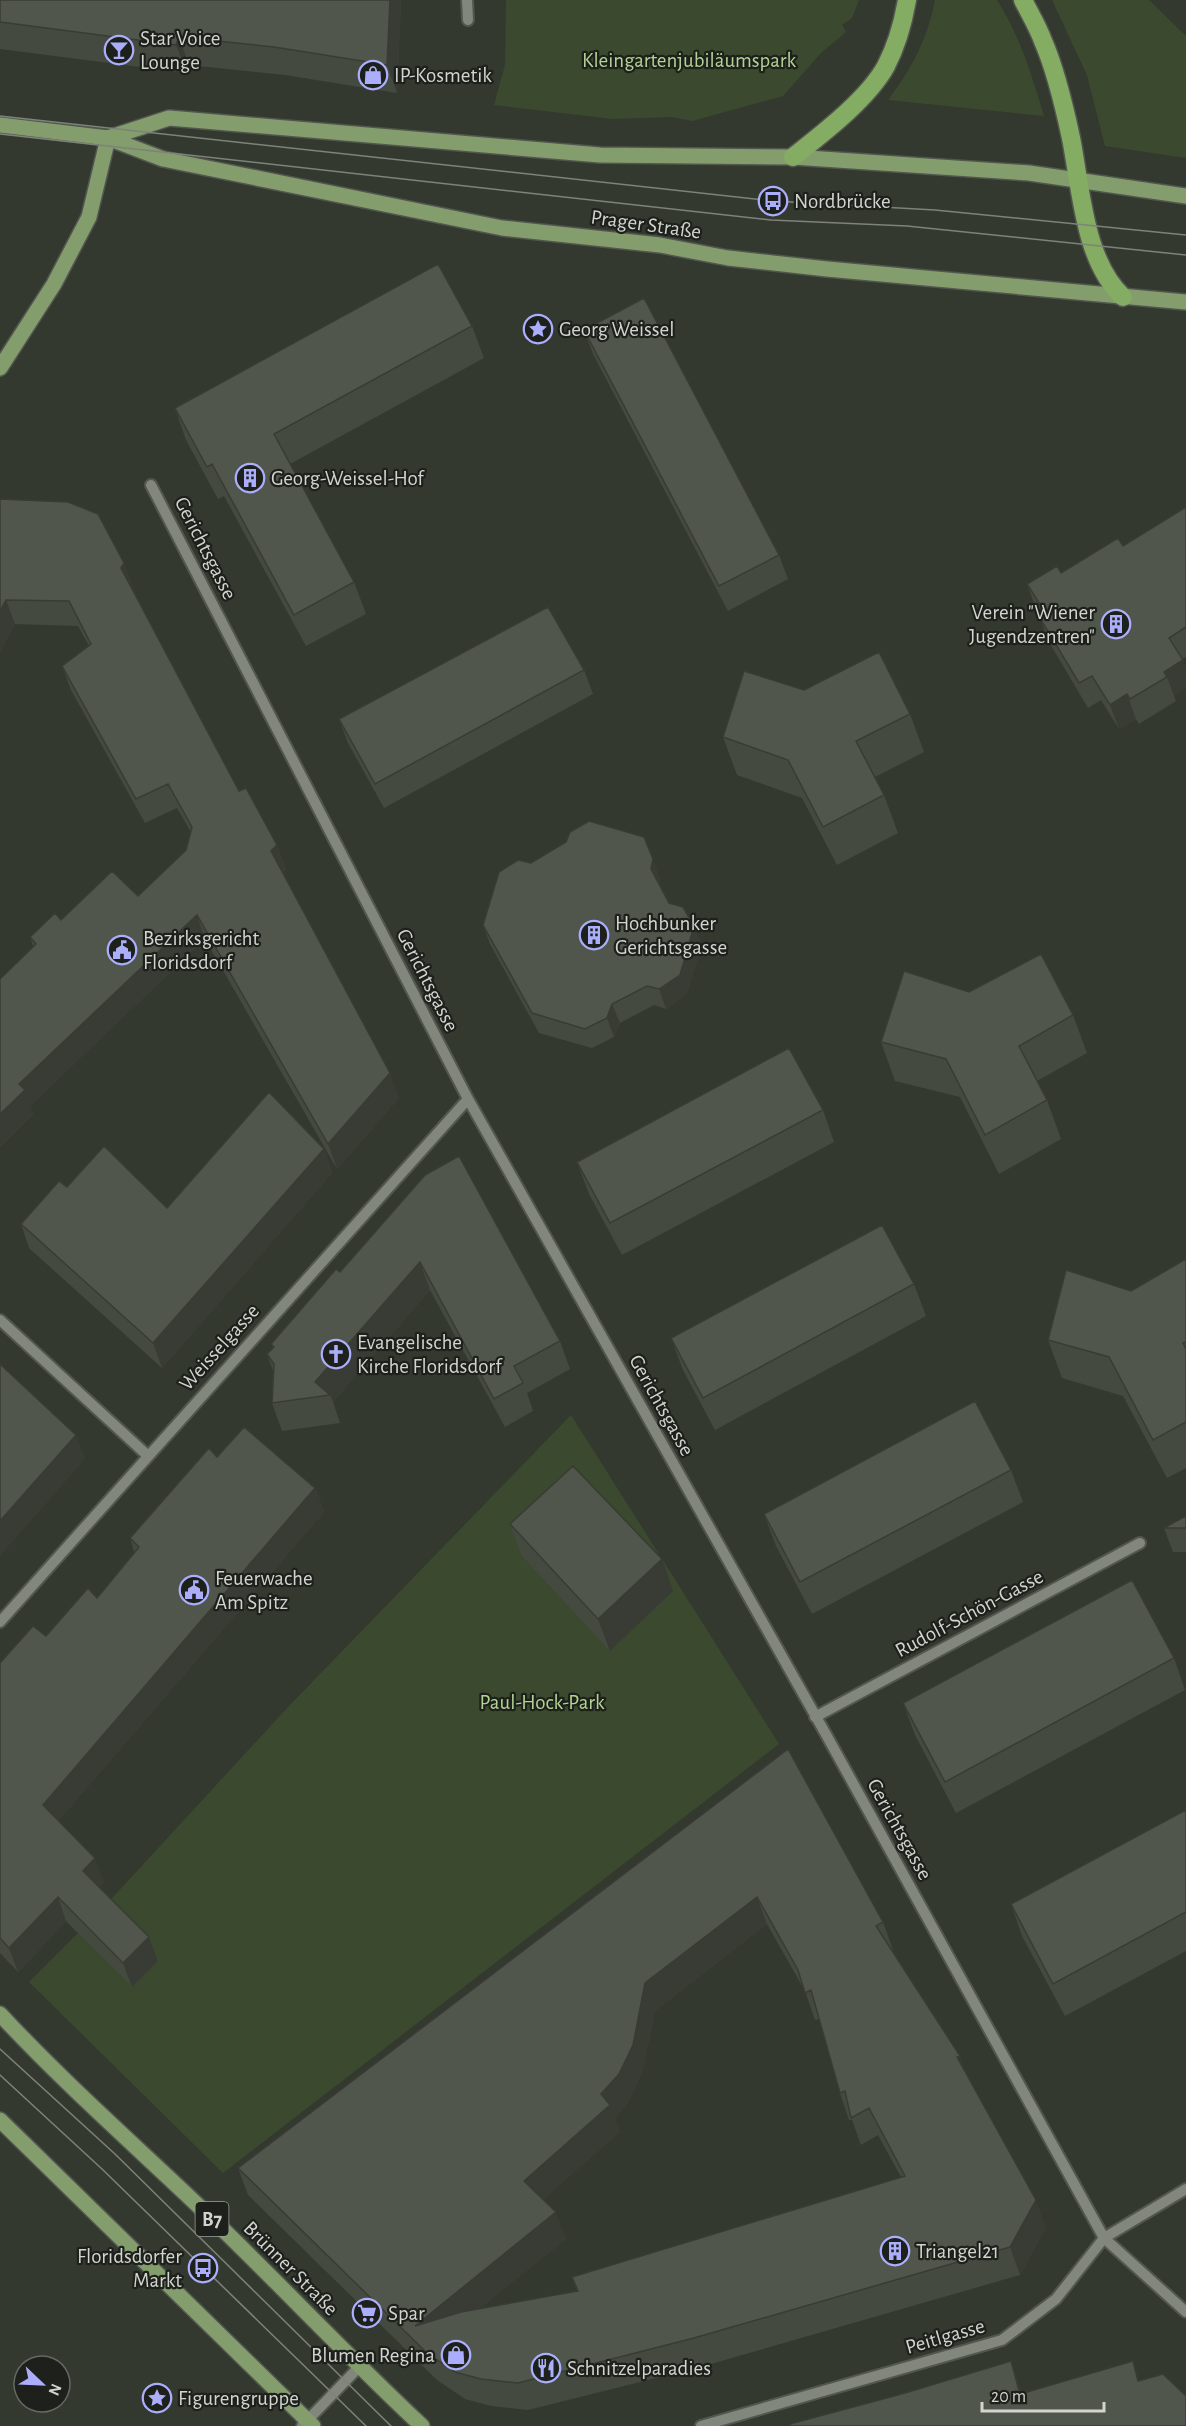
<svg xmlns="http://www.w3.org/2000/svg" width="1186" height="2426" font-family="'Alegreya Sans',sans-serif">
	<rect width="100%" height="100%" fill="#343930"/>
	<!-- green -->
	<path fill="#3b492e" d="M506 0H859L852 18 842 25 846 32 821 53 783 96 692 121 672 117 613 119 494 105 505 65Z
		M935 0H997C1020 36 1032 76 1044 116L888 100C911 70 928 38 935 0Z
		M1052 0H1149L1186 36V158L1105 146 1087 75Z
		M571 1415 779 1744 223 2173 29 1982 78 1933 132 1987 104 1907 288 1707Z"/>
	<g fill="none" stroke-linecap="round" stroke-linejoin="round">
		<!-- minor casing -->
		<g stroke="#52564f" stroke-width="14">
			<path id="minor" d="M467 0 468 20
				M151 485 468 1099 828 1738 1104 2238 1186 2312
				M0 1320 147 1455
				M0 1622 468 1099
				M815 1717 1140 1543
				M302 2426 359 2367
				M701 2426 1002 2340 1056 2299 1104 2238 1186 2189"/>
		</g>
		<!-- major casing -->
		<g stroke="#52564f" stroke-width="18">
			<path id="major" d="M0 125 108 138 163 159 502 228 660 245 728 258 827 269 1186 302
				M108 138 169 118 600 155 793 157 1029 173 1186 196
				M0 368 54 284 89 217 108 138
				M0 2014C65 2084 137 2147 206 2213 279 2283 348 2357 422 2426
				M0 2120 313 2426"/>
		</g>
		<!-- highway casing -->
		<g stroke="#52564f" stroke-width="21">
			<path id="highway" d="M1023 0C1030 14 1038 27 1043 41 1055 68 1065 110 1071 138 1081 188 1084 261 1123 297
				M793 157C822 134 868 99 886 66 897 45 903 23 907 0"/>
		</g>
		<!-- minor -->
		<use href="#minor" stroke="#81877c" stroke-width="10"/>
		<!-- major -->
		<use href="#major" stroke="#839d6d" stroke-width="15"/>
		<!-- highway -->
		<use href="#highway" stroke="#85ac63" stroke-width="18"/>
		<!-- tram -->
		<path stroke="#7d827a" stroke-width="1.5" d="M0 116 773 201 935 210 1186 235
			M0 134 771 220 907 226 1186 255
			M0 2049 115 2154 391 2426
			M0 2075 102 2169 366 2426"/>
	</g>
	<!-- wall -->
	<path fill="#454a41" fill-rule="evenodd" d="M0 0H401L397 93 285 75 189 65 187 73 0 49Z
		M472 326 484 358 290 464 354 582 366 614 306 646 224 496 218 499 186 440 175 408Z
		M584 330 779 555 788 579 728 611 593 354Z
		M0 499 133 587 132 588 239 791 277 845 286 870 283 872 399 1098 337 1169 205 939 30 1106 33 1114 0 1147 33 946 30 937 61 920 138 896 186 850 191 832 177 808 145 823 71 690 62 666 89 646 78 626 15 624 0 652Z
		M1186 507V657L1182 659 1186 669V688L1174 696 1176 701 1139 724 1136 719 1119 729 1101 700 1088 708 1049 642 1040 618 1041 617 1036 609 1027 584 1061 573 1123 546Z
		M584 670 593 694 384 808 348 743 339 719Z
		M804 690 910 714 924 752 875 777 884 795 898 833 837 865 802 798 737 775 723 737Z
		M531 863 660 878 659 883 669 903 694 926 701 946 687 994 666 1009 654 1005 620 1023 614 1037 592 1048 539 1033 490 944 483 925Z
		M969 992 1073 1015 1087 1053 1037 1081 1047 1100 1061 1139 999 1174 960 1097 895 1081 881 1042Z
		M823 1110 834 1142 622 1255 589 1194 577 1162Z
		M324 1149 332 1173 162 1368 29 1248 21 1224 67 1187 167 1208Z
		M425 1175 560 1341 570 1369 527 1393 533 1411 505 1427 430 1290 333 1402 340 1423 282 1431 272 1403 273 1371 267 1354 273 1348 271 1344 340 1272Z
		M1186 1259V1468L1167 1478 1123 1396 1062 1378 1048 1340Z
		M914 1284 926 1316 715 1430 683 1370 671 1338Z
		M217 1457 315 1488 324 1512 58 1821 104 1882 99 1887 149 1937 158 1961 132 1987 66 1921 18 1972 0 1953V1663L46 1636 97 1598 134 1552 130 1538Z
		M1011 1470 1023 1502 812 1614 776 1546 764 1514Z
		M1186 1516V1552H1173L1164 1528Z
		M510 1524 673 1591 610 1651 522 1556Z
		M1174 1658 1185 1690 956 1813 915 1735 903 1703Z
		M788 1749 883 1922 893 1950H892L966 2072 1046 2227 1020 2275 704 2366 528 2410 491 2406 465 2399 437 2380 248 2195 238 2168ZM767 1924 805 1991 815 2020 819 2019 840 2093 849 2120H852L861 2145 878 2135 901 2177 572 2277 577 2291 480 2308 566 2239 543 2199 620 2132 615 2118 629 2101 642 2072 655 2011Z
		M1186 1810V1951L1065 2016 1022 1936 1011 1904Z"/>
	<!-- shaded-wall -->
	<path fill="#383c35" d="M390 0H401L397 93 387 65Z
		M179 37 189 65 187 73 176 45Z
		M124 563 133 587 130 593 121 568Z
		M6 600 15 624 0 652V611Z
		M1183 660 1186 669V688L1174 696 1167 677 1164 672Z
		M1127 694 1136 719 1119 729 1110 705Z
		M277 845 286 870 280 875 271 851Z
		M653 859 660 878 658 888 651 869Z
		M197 915 205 939 30 1106 33 1114 0 1147V1114L19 1084Z
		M694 926 701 946 687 994 666 1009 659 989Z
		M612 1004 620 1023 614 1037 607 1018Z
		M390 1073 399 1098 337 1169 328 1144Z
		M324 1149 332 1173 162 1368 153 1343Z
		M420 1262 430 1290 333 1402 330 1395 315 1382Z
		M76 1435 85 1459 0 1556V1521Z
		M315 1488 324 1512 51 1829 43 1805Z
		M662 1559 673 1591 610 1651 598 1619Z
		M95 1858 104 1882 92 1895 83 1871Z
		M58 1897 66 1921 18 1972 9 1948Z
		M757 1897 767 1924 655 2011 642 2072 629 2101 615 2118 620 2132 534 2208 524 2181 601 2094 645 1983Z
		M149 1937 158 1961 132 1987 123 1963Z
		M960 2056 969 2083 957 2057Z
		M1036 2200 1046 2227 1020 2275 1010 2247Z
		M556 2212 566 2239 426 2352 415 2326Z
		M1011 2361 1022 2392 1031 2424 1020 2394Z"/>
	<!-- building -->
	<path fill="#50564c" stroke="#383c35" stroke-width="1.5" fill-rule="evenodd" d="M0 0H390L387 65 274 47 179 37 176 45 0 22Z
		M438 264 472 326 274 434 354 582 294 615 212 464 207 467 175 408Z
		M644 298 779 555 719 586 584 330Z
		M0 499 68 502 98 514 124 563 121 568 239 791 246 788 277 845 271 851 390 1073 328 1144 197 915 19 1084 25 1090 0 1114V979L36 944 30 937 55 913 61 920 112 871 138 896 186 850 192 827 168 784 136 799 62 666 91 644 69 601 6 600 0 611Z
		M1186 507V627L1169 638 1183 660 1164 672 1167 677 1130 699 1127 694 1110 705 1092 676 1079 683 1040 618 1046 614 1027 584 1057 566 1061 573 1118 538 1123 546Z
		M548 607 584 670 375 784 339 719Z
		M879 652 910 714 856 741 884 795 823 827 788 760 723 737 744 671 804 690Z
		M589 821 644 837 653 859 651 869 669 903 683 907 694 926 680 975 659 989 647 986 612 1004 607 1018 585 1029 532 1013 483 925 499 872 518 860 531 863 566 842 570 832Z
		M1041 954 1073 1015 1019 1046 1047 1100 985 1135 946 1059 881 1042 904 971 969 992Z
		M789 1048 823 1110 610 1223 577 1162Z
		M269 1092 324 1149 153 1343 21 1224 59 1181 67 1187 104 1146 167 1208Z
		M459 1156 560 1341 514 1366 523 1383 494 1399 420 1262 315 1382 330 1395 272 1403 274 1364 267 1354 274 1347 271 1344 336 1269 340 1272 425 1175Z
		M882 1225 914 1284 703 1398 671 1338Z
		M1186 1259V1342L1183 1343 1186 1349V1422L1153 1440 1109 1357 1048 1340 1066 1270 1131 1291Z
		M0 1364 76 1435 0 1521Z
		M975 1401 1011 1470 800 1582 764 1514Z
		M244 1427 315 1488 43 1805 95 1858 83 1871 149 1937 123 1963 58 1897 9 1948 0 1938V1663L33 1626 46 1636 88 1588 97 1598 139 1547 130 1538 209 1448 217 1457Z
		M573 1466 662 1559 598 1619 510 1524Z
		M1186 1516V1528H1164Z
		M1132 1580 1174 1658 945 1782 903 1703Z
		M788 1749 883 1922 876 1926 960 2056 957 2057 1036 2200 1010 2247 694 2338 518 2383 481 2379 455 2372 427 2353 238 2168ZM757 1897 798 1970 805 1993 811 1990 840 2093 845 2091 851 2118 869 2108 905 2176 572 2277 578 2291 461 2312 415 2326 556 2212 524 2181 610 2105 601 2094 619 2074 633 2045 645 1983Z
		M1186 1810V1912L1053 1984 1011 1904Z
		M1011 2361 1020 2394 1133 2361 1138 2381 1163 2374 1186 2396V2426H790V2424L905 2393Z"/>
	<!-- icons -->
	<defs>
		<g id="bar-ring" transform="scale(1.5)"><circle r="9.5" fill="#1d201b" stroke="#abaffb" stroke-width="1.5"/><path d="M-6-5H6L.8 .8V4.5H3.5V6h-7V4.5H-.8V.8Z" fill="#abaffb"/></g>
		<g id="shop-ring" transform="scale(1.5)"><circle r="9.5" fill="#1d201b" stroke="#abaffb" stroke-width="1.5"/><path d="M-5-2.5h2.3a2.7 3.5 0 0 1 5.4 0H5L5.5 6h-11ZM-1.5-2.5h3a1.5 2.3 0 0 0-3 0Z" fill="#abaffb"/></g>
		<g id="bus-ring" transform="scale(1.5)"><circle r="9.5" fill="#1d201b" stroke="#abaffb" stroke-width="1.5"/><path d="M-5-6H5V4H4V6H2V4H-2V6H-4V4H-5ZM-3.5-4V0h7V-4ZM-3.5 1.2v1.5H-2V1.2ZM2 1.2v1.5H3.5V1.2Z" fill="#abaffb"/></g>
		<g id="sight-ring" transform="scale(1.5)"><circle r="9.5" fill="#1d201b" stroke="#abaffb" stroke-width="1.5"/><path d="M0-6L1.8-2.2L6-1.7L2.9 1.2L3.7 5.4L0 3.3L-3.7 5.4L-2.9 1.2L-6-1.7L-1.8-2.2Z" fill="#abaffb"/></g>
		<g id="building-ring" transform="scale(1.5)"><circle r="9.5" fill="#1d201b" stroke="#abaffb" stroke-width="1.5"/><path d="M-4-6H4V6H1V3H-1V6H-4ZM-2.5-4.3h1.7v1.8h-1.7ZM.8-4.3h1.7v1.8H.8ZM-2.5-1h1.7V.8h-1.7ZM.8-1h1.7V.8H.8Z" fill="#abaffb"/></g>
		<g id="civic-ring" transform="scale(1.5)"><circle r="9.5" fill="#1d201b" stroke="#abaffb" stroke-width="1.5"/><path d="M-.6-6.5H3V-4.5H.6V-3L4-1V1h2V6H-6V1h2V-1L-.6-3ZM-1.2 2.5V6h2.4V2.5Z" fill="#abaffb"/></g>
		<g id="church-ring" transform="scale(1.5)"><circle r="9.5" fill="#1d201b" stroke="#abaffb" stroke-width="1.5"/><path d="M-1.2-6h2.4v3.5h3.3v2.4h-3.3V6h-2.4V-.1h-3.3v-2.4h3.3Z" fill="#abaffb"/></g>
		<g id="supermarket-ring" transform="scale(1.5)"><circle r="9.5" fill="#1d201b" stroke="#abaffb" stroke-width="1.5"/><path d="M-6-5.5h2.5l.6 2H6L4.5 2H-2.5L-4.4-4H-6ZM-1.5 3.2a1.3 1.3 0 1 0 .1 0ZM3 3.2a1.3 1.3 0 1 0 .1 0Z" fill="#abaffb"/></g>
		<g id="restaurant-ring" transform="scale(1.5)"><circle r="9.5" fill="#1d201b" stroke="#abaffb" stroke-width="1.5"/><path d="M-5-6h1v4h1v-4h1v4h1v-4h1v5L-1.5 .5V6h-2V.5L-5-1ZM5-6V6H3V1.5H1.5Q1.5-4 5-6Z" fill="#abaffb"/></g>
	</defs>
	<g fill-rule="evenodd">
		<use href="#bar-ring" x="119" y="50"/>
		<use href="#shop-ring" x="373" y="75"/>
		<use href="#bus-ring" x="773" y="201"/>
		<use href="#sight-ring" x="538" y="329"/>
		<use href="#building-ring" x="250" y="478"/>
		<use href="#building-ring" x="1116" y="624"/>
		<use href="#building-ring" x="594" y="935"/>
		<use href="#civic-ring" x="122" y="950"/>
		<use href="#church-ring" x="336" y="1354"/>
		<use href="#civic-ring" x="194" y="1590"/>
		<use href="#building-ring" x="895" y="2251"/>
		<use href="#bus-ring" x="203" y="2268"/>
		<use href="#supermarket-ring" x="367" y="2313"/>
		<use href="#shop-ring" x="456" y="2355"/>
		<use href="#restaurant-ring" x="546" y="2368"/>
		<use href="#sight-ring" x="157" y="2398"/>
	</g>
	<g text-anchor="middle" stroke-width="4.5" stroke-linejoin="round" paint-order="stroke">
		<!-- shield labels -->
		<rect fill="#1d201b" stroke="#9b9e99" stroke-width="1.5" x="195.5" y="2202" width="33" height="34" rx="4.5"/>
		<g font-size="20" font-weight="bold" fill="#d1d4cf">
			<text x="212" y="2226">B7</text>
		</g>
		<!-- poi labels -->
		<g font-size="21" fill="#d1d4cf" stroke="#1d201b" text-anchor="start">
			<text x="140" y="45">Star Voice<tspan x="140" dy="24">Lounge</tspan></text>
			<text x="394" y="82">IP-Kosmetik</text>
			<text x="794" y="208">Nordbrücke</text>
			<text x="559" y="336">Georg Weissel</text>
			<text x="271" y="485">Georg-Weissel-Hof</text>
			<text x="1095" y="619" text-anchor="end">Verein "Wiener<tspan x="1095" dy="24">Jugendzentren"</tspan></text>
			<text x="615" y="930">Hochbunker<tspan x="615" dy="24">Gerichtsgasse</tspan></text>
			<text x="143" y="945">Bezirksgericht<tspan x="143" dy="24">Floridsdorf</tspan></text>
			<text x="357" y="1349">Evangelische<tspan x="357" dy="24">Kirche Floridsdorf</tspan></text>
			<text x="215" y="1585">Feuerwache<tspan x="215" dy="24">Am Spitz</tspan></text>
			<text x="916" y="2258">Triangel21</text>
			<text x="182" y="2263" text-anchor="end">Floridsdorfer<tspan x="182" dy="24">Markt</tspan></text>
			<text x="388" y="2320">Spar</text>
			<text x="435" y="2362" text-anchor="end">Blumen Regina</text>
			<text x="567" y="2375">Schnitzelparadies</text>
			<text x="178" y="2405">Figurengruppe</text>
		</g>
		<!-- park labels -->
		<g font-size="21" fill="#b1d394" stroke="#1d201b">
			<text x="689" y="67">Kleingartenjubiläumspark</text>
			<text x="542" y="1709">Paul-Hock-Park</text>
		</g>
		<!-- street labels -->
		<g font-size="21" fill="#d1d4cf" stroke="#1d201b">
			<text transform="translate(646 224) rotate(8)" y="7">Prager Straße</text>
			<text transform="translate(206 548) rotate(63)" y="7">Gerichtsgasse</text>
			<text transform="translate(428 980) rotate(63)" y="7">Gerichtsgasse</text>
			<text transform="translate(219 1347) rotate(-48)" y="7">Weisselgasse</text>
			<text transform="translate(662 1405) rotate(61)" y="7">Gerichtsgasse</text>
			<text transform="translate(969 1613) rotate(-28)" y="7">Rudolf-Schön-Gasse</text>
			<text transform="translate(900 1829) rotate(61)" y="7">Gerichtsgasse</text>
			<text transform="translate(291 2268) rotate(45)" y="7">Brünner Straße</text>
			<text transform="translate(945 2336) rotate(-16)" y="7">Peitlgasse</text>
		</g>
	</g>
	<!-- north arrow -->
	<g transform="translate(42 2384) rotate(113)"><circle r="28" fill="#1d201b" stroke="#656863" stroke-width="1.5"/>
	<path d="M0-4.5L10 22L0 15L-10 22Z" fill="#abaffb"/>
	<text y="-9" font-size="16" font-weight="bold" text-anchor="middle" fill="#d1d4cf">N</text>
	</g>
	<!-- scale -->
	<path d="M982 2402v9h122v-9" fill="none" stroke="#d1d4cf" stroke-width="3"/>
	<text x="991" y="2402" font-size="18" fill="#d1d4cf" stroke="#1d201b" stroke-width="4.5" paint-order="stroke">20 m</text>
</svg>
